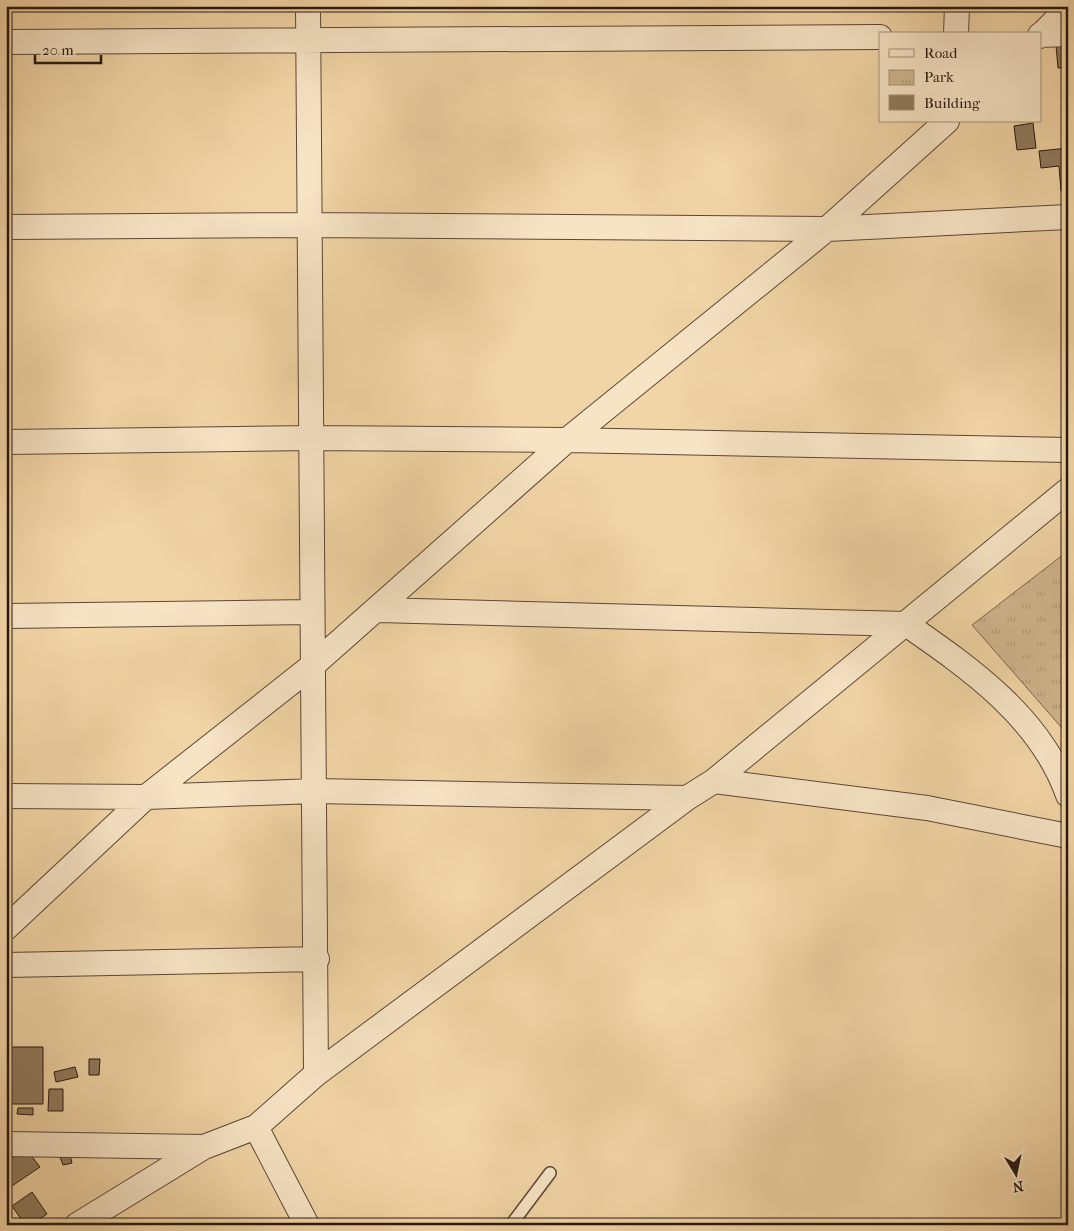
<svg xmlns="http://www.w3.org/2000/svg" width="1074" height="1231" font-family="'IM FELL French Canon',serif">
	<defs>
		<pattern id="park-tufts" width="24" height="20" patternUnits="userSpaceOnUse" patternTransform="scale(1.25)"><rect width="24" height="20" fill="#d0b58d"/><path d="M3 7l-1-3M5 7V3M7 7l1-3M15 17l-1-3M17 17v-4M19 17l1-3" fill="none" stroke="#b39b79"/></pattern>
	</defs>
	<rect width="100%" height="100%" fill="#f2d5a6"/>
	<filter id="stains"><feTurbulence type="fractalNoise" baseFrequency=".004" numOctaves="4"/><feColorMatrix values="0 0 0 0 .2 0 0 0 0 .09 0 0 0 0 .02 0 0 0 .5 -.17"/></filter>
	<radialGradient id="worn" r=".72"><stop offset=".6" stop-color="#630" stop-opacity="0"/><stop offset="1" stop-color="#630" stop-opacity=".3"/></radialGradient>
	<!-- park -->
	<path fill="url(#park-tufts)" stroke="#7c674f" d="M1068 551V735L972 625Z"/>
	<!-- building -->
	<path fill="#917b5e" stroke="#281911" d="M1068 44V67L1058 68 1056 45Z
		M1033 123 1036 148 1017 150 1014 126Z
		M1068 148V190L1061 191 1059 166 1041 168 1039 151Z
		M12 1047H43V1104H12Z
		M89 1059H100L99 1075H89Z
		M75 1067 78 1077 56 1082 54 1072Z
		M49 1089H63V1111H48Z
		M18 1108H33V1115L17 1114Z
		M26 1149 40 1167 6 1190V1162Z
		M70 1155 72 1163 63 1165 60 1157Z
		M32 1192 47 1214 31 1225H25L12 1206Z"/>
	<g fill="none" stroke-linecap="round" stroke-linejoin="round">
		<!-- service casing -->
		<g stroke="#5a4836" stroke-width="14">
			<path id="service" d="M511 1225 550 1173"/>
		</g>
		<!-- minor casing -->
		<g stroke="#5a4836" stroke-width="26">
			<path id="minor" d="M308 6 316 1074
				M956 34 957 6
				M1040 35 1068 34
				M1040 36 1068 8
				M6 42 880 37
				M6 227 311 225 827 229 1068 217
				M6 442 312 438 567 440 1068 450
				M378 610 906 624C971 669 1041 718 1068 795
				M6 616 312 612
				M714 781 927 808 1068 836
				M6 796 146 797 315 791 687 798
				M6 928 146 797 312 666 567 440 827 229 947 121
				M6 965 317 959
				M256 1127 307 1225
				M6 1144 204 1147
				M77 1225 204 1147 256 1127 316 1074 687 798 714 781 1068 490"/>
		</g>
		<!-- path -->
		<path stroke="#281911" stroke-width="3" stroke-dasharray="4 2.5" stroke-linecap="butt" d="M1062 1225 1068 1218"/>
		<!-- service -->
		<use href="#service" stroke="#f7e4c5" stroke-width="11"/>
		<!-- minor -->
		<use href="#minor" stroke="#f7e4c5" stroke-width="24"/>
	</g>
	<!-- margin -->
	<rect width="1074" height="1231" fill="none" stroke="#f2d5a6" stroke-width="25"/>
	<rect x="8" y="8" width="1059" height="1216" fill="none" stroke="#281911" stroke-width="2.5"/>
	<rect x="12" y="12" width="1049" height="1206" fill="none" stroke="#281911"/>
	<!-- legend -->
	<rect x="879" y="32" width="162" height="90" fill="#f7e4c5" stroke="#a4937d"/>
	<rect x="889" y="49" width="25" height="8" fill="#f7e4c5" stroke="#a4937d"/>
	<text x="924" y="58" font-size="15" fill="#281911">Road</text>
	<rect x="889" y="70" width="25" height="15" fill="url(#park-tufts)" stroke="#a4937d"/>
	<text x="924" y="82" font-size="15" fill="#281911">Park</text>
	<rect x="889" y="95" width="25" height="15" fill="#917b5e" stroke="#a4937d"/>
	<text x="924" y="108" font-size="15" fill="#281911">Building</text>
	<!-- north arrow -->
	<g transform="translate(1016 1174) rotate(170)" stroke="#f7e4c5" stroke-width="4" paint-order="stroke">
	<path d="M0-4L9 19L0 12L-9 19Z" fill="#281911"/>
	<text y="-8" font-size="14" font-weight="bold" text-anchor="middle" fill="#281911">N</text>
	</g>
	<!-- scale -->
	<path d="M35 55v8h66v-8" fill="none" stroke="#281911" stroke-width="2.5"/>
	<text x="42" y="55" font-size="15" fill="#281911" stroke="#f7e4c5" stroke-width="4" paint-order="stroke">20 m</text>
	<rect width="100%" height="100%" filter="url(#stains)"/>
	<rect width="100%" height="100%" fill="url(#worn)"/>
</svg>
